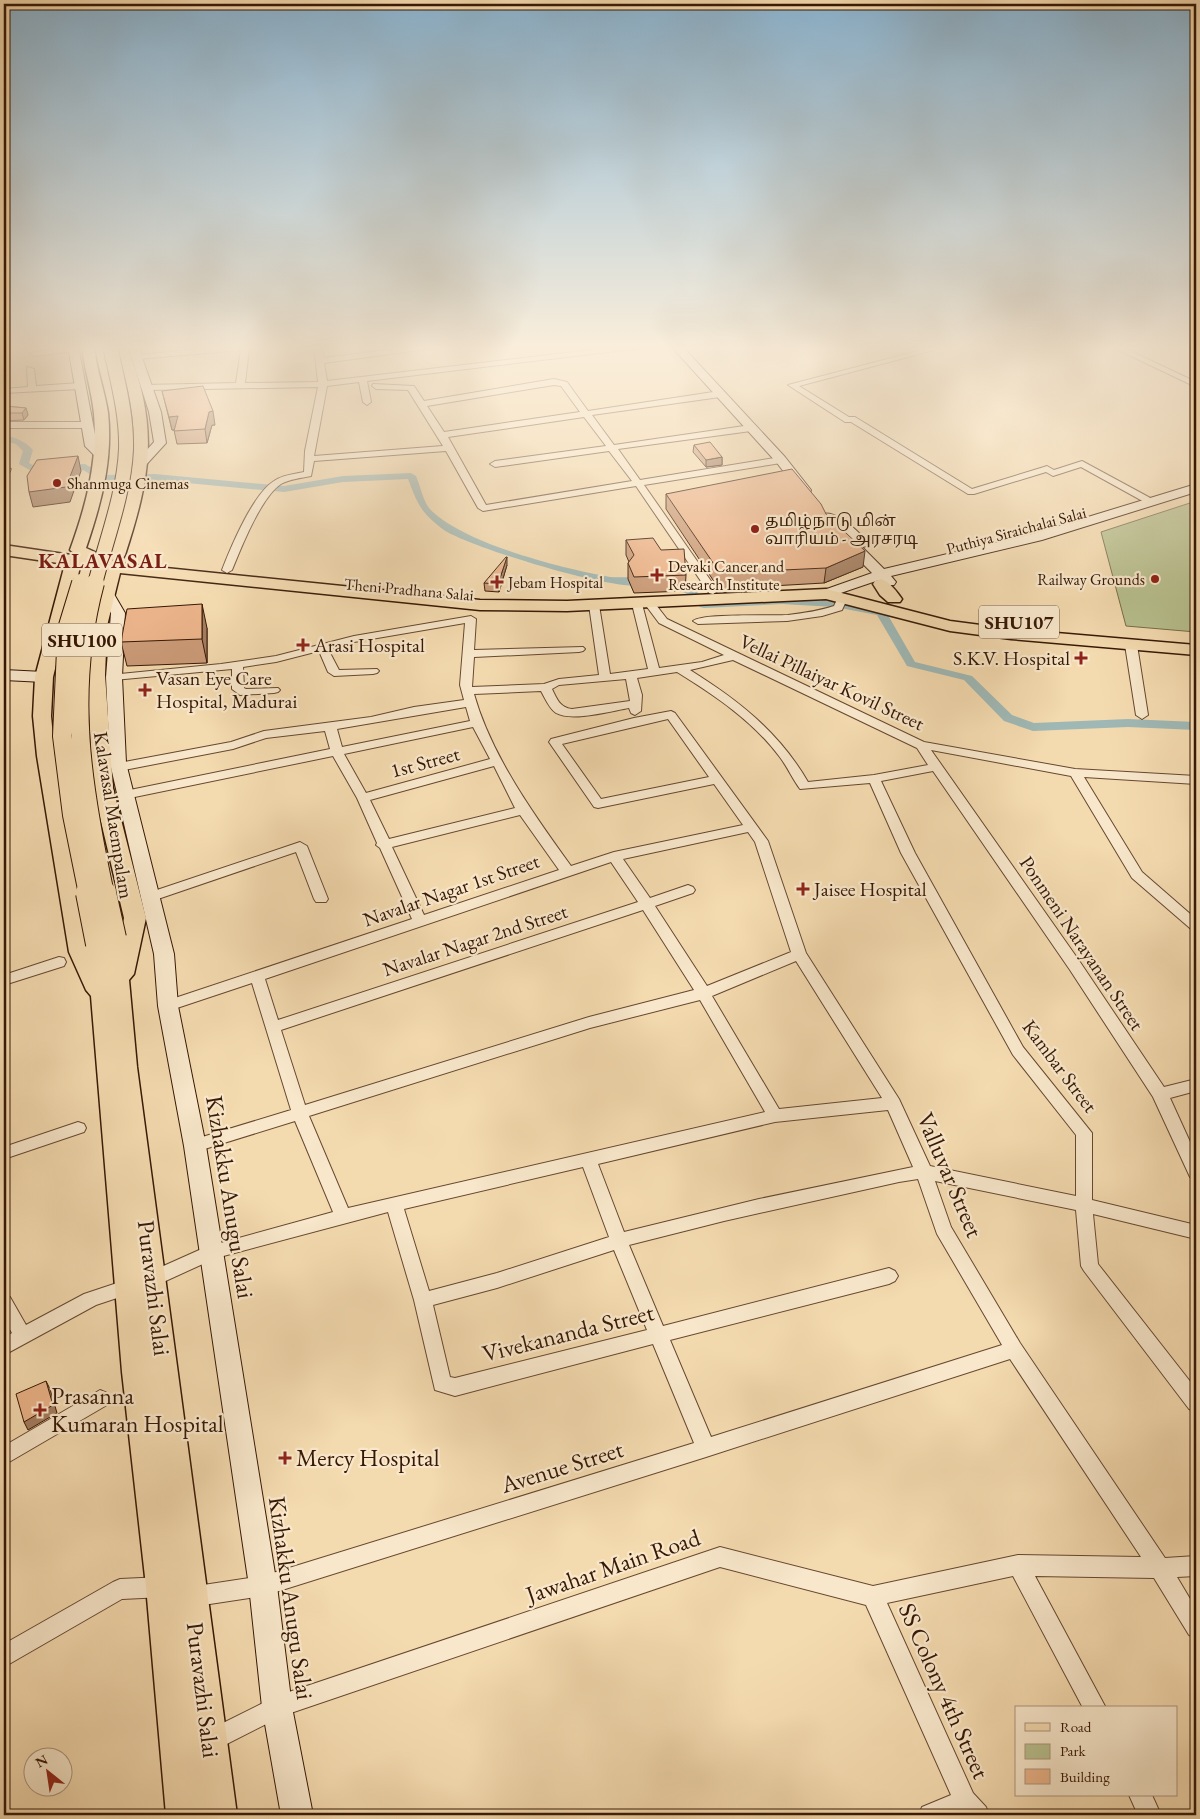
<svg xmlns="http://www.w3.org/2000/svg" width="1200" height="1819" font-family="'EB Garamond','Noto Serif Tamil',serif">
	<rect width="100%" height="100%" fill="#f4daaf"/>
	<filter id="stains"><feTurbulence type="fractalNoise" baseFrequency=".004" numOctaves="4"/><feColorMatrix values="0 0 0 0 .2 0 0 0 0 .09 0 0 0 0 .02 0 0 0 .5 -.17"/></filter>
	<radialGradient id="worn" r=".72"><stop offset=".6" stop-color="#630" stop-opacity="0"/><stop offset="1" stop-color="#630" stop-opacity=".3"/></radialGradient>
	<!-- green -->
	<path fill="#b7c08e" stroke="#776c4a" d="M1196 501V632L1126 626 1101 532Z"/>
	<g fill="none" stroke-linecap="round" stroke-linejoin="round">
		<!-- canal -->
		<path fill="#9fb8b5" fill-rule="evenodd" d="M4 435C16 438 24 440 33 450L29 463 37 467 85 464 104 475 155 474 284 486 343 476 411 473 416 476C420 485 423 500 429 508 461 543 563 569 610 577 622 578 643 575 651 583 634 599 466 546 444 530 421 513 418 505 408 479L343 482 284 492 155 480 102 481 83 470 35 473 19 464 23 451 16 444 4 441Z
			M667 583 693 588 707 602C766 599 826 595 885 610L915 662 972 676 1012 715 1034 723 1128 719 1196 722V730L1128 727 1033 731 1004 721 964 680 907 666 877 615 835 607 782 604 704 608 700 607 686 593 663 588 662 586 663 584Z"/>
		<!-- street casing -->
		<g stroke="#664830" stroke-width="2">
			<path id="street" d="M232 346H257L249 349 245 383 318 382 314 346H322L324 358 419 346H439L435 348 324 363 327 381 625 346H646L642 348 367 381 371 402 367 405 363 402 359 382 327 386 314 456 443 446 408 390 376 389 372 386 373 384 414 386 424 401 554 379 567 382 588 411 720 391 724 394 720 397 592 415 614 445 751 425 755 428 751 431 618 449 640 480 781 457 786 460 781 463 644 485 718 591 713 594 709 593 636 486 483 511 478 508 446 451 314 461 311 476C301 478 290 479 281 484 261 497 241 548 232 570L227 573 222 570C231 547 253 494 274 481 283 475 294 474 304 472L305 451 318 387 148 390 145 389V385L236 383 241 350 138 359 134 357 138 355ZM554 385 561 386 580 412 444 432 427 406ZM584 417 606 446 495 461 490 464 495 467 609 451 632 481 486 505 448 437Z
				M937 346H949L799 386 849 417H855L972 489 1044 467 1047 466 1054 470 1082 461 1154 500V504H1148L1081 467 1053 476 1046 472 974 494H968L851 422H845L788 385Z
				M1110 346H1120L1196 382V387Z
				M1186 346H1196V351Z
				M73 347H76V351L34 356 30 354 34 352Z
				M27 367 34 369 36 386 80 383 84 386 80 389 4 393V389L28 387Z
				M4 422H87L91 425 87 428H4Z
				M4 467 11 469 7 477 4 478Z
				M843 594 848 597 842 610 822 616 787 621 698 624 693 621C701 613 772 616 788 615 804 613 819 611 834 606L839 595Z
				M649 600 653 601 667 619 924 742 1075 769 1196 776V784L1084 777 1142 872 1196 919V931L1191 929 1132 878 1071 776 931 750 1080 962 1164 1087 1196 1079V1091L1170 1098 1196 1155V1179L1190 1177 1153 1097 1070 970 933 771 881 781 915 853 1023 1047 1092 1133V1200L1196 1225V1239L1093 1214 1098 1264 1196 1389V1412L1189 1409 1084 1271 1081 1266 1076 1210 935 1181 951 1227 1020 1343 1165 1558 1196 1556V1576L1177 1577 1196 1609V1639L1189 1635 1154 1578 1035 1576 1106 1708H1083L1013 1576 887 1603 973 1793 986 1807 989 1815H919L922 1807 951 1795 866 1605 720 1567 282 1716 211 1752 203 1749 200 1741 203 1733 277 1696 720 1547 873 1586 1018 1555 1141 1557 1010 1359 706 1457 263 1596 190 1607 183 1604 180 1597 183 1590 190 1587 263 1576 694 1443 653 1344 455 1396 435 1390 414 1300 388 1212 216 1258 159 1284 96 1305 4 1355V1338L12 1333 4 1319V1295L10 1297 26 1325 84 1294 150 1272 206 1247 333 1212 295 1121 195 1152 189 1151 187 1146 189 1141 291 1110 252 983 168 1011 163 1010 161 1006 163 1002 412 919 380 848 376 845 377 843 357 798 333 756 125 799 119 795 125 791 330 749 325 731 266 738 233 749 119 771 113 767 119 763 231 742 264 731 371 717 414 707 464 700 460 685 465 623 354 642 328 649 339 670 377 669 379 671 377 673 373 674 334 676 328 672 319 651 276 662 243 667 244 688 246 689 278 688 280 690 278 692 274 693 240 695 232 689V669L114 680 108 677 110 675 221 664 276 656 354 636 471 616 476 619 474 650 583 647 585 649 583 651 579 652 474 657 472 687 544 684 559 679 599 675 589 605 594 602 599 605 610 674 648 669 632 604 637 601 642 604 659 668 702 662 724 655 659 623 644 603ZM733 660 917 748 928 765 874 775 808 782C779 732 738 700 690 670ZM677 672C714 695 752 720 779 756 787 766 792 778 800 789L870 783 901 853 1013 1055 1076 1135V1196L930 1166 899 1099 806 953 768 841 675 713 671 711 634 718 551 739 549 742 594 807 598 808 714 784 743 825 614 852 571 866C534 815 491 755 474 694L541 691C545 698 549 708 556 713 572 722 611 711 629 708L631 713 635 715 641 711 642 695 637 678ZM626 679 630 701 572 709C560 708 557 699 552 689L559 685ZM466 707 470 721 342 747 337 729ZM668 719 709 777 601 799 562 744ZM473 727 490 759 366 793 344 754ZM494 766 515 808 389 839 370 800ZM520 815 559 870 424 915 392 847ZM748 832 755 842 791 952 707 986 655 906 693 893 695 890 693 887 688 885 650 898 623 859ZM611 862 638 902 278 1020 265 979ZM643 910 694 990 589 1017 305 1105 281 1030ZM796 961 882 1098 779 1109 712 996ZM700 1000 765 1112 348 1208 309 1116 590 1028ZM888 1110 913 1167 759 1199 624 1232 598 1164 775 1122ZM583 1167 609 1237 497 1273 429 1291 404 1209ZM918 1179 937 1234 1002 1345 711 1437 670 1340 889 1284 895 1281 898 1276 895 1271 889 1268 663 1326 629 1245 724 1221 899 1182ZM614 1250 647 1330 455 1378 450 1377 433 1305 497 1288Z
				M1131 642 1137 645 1148 715 1142 719 1136 715 1125 645Z
				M300 842 307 846 328 899 326 902H316L314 899 296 852 155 900H145L143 897 145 894Z
				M59 957 64 958 66 962 64 966 4 985V975Z
				M78 1122 84 1124 86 1128 84 1132 4 1159V1147Z
				M100 1390 107 1393 109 1399 107 1405 4 1465V1446Z
				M163 1577 170 1580 173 1587 170 1594 163 1597 122 1599 4 1667V1644L113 1582 120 1579Z
				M1129 1795H1152L1161 1815H1138Z"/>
		</g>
		<!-- secondary casing -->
		<g stroke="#371805" stroke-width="2">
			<path id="secondary" d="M68 346H78L97 445 107 455 105 458H97L85 446Z
				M128 346H138L161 412 166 443 145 466 141 467 135 463 154 442 149 412Z
				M671 346H682L785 457 811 490 810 493H800L777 463Z
				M1196 484V492L1042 540 891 576 896 582 894 585H884L879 580 826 598 821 597 819 594 821 591 872 573 842 543 840 540 846 536C838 529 827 524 820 517L822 514C838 510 856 531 867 540L869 543 867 546 862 547 884 569 1032 534Z
				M106 588 111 589 125 613 122 677 126 763 174 954 178 1006 206 1146 277 1586 292 1707 313 1815H281L262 1707 249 1586 184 1146 158 1006 154 954 110 763 106 677 111 613 99 592 101 589Z
				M4 670 44 672 49 674 52 677 49 680 44 682 4 680Z"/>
		</g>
		<!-- primary casing -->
		<g stroke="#371805" stroke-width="3">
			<path id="primary" d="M82 346H94C96 369 105 391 108 413 113 460 101 504 86 548L97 553 110 551C130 495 141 450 128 390 125 375 119 360 115 346H127C159 427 151 475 125 555L123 558 112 560 117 563 480 600 567 601 826 589 950 621 1011 629 1196 645V655L1011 639 950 631 826 599 567 611 480 610 120 573 107 626 105 675 113 788 146 918 134 974 129 980 137 1067 237 1815H166L146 1586 122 1372 91 996 86 990 69 952 37 756 33 716 35 677 65 564 4 555V545L78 556 70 550C86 506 98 461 94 414 92 391 84 369 82 346ZM80 567 104 570 91 626 87 675 93 788 124 918 121 932 114 930 106 933 103 938 98 936 89 941 55 756 51 716 53 677Z
				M881 579C889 581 897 592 902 599L900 602H888L880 595 873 584 875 581Z"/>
		</g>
		<!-- street -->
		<use href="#street" fill="#f8e7cb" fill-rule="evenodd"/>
		<!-- secondary -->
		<use href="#secondary" fill="#f8e7cb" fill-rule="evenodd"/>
		<!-- primary -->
		<use href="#primary" fill="#f4daaf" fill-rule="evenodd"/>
		<!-- primary-bridge-far2 casing -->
		<g stroke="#371805" stroke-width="16" stroke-linecap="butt">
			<path id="primary-bridge-far2" d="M80 584 81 582
				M95 584C106 540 124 495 126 449 127 414 117 379 110 346"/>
		</g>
		<!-- primary-bridge-far1 casing -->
		<g stroke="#371805" stroke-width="20" stroke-linecap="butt">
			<path id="primary-bridge-far1" d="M81 583 67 629 62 736 72 815 88 894
				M95 583C66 691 82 787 105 894"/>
		</g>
		<!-- primary-bridge casing -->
		<g stroke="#371805" stroke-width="26" stroke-linecap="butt">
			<path id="primary-bridge" d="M88 893 98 944
				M104 893 114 938"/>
		</g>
		<!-- primary-bridge-far2 -->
		<use href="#primary-bridge-far2" stroke="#f4daaf" stroke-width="14"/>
		<!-- primary-bridge-far1 -->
		<use href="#primary-bridge-far1" stroke="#f4daaf" stroke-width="18"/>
		<!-- primary-bridge -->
		<use href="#primary-bridge" stroke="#f4daaf" stroke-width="24"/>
	</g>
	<!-- wall -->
	<path fill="#ca9a76" stroke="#371805" d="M162 391 215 425H212L207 443 177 444 174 430H172Z
		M4 406 26 408 28 415 24 420 4 421Z
		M694 445 722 457V465L706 467 693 452Z
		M666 494 826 514 863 567 824 583 719 589 666 509Z
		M626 540 661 550 686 575 685 591 634 593 628 579V563L629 562 626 555Z
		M507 565 499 592 485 591 484 583Z
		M207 628V663L127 666 121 642Z"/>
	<!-- shaded-wall -->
	<path fill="#a47d60" stroke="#371805" d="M26 408 28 415 24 420 22 413Z
		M213 411 215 425H212L207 443 205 429 209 412Z
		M178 416 181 429 172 430 169 417Z
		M78 456 81 471 70 502 33 507 29 492Z
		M722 457V465L706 467V460Z
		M865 551 863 567 824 583 826 568Z
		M507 557V565L499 592 498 584Z
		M202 604 207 628V663L202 639Z
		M46 1381 50 1389 57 1413 28 1430 24 1422Z"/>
	<!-- building -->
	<path fill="#ebb389" stroke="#371805" d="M203 386 213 411 209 412 205 429 174 431 178 416 169 417 162 391Z
		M4 406 26 408 22 413H4Z
		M710 442 722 457 706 460 694 445Z
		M78 456 66 487 29 492 27 476 37 460Z
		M792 469 821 504 826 514 865 551 826 568 720 573 666 494Z
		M653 538 661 550 684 549 686 575 634 577 628 563 634 555 626 540Z
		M506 557H507L498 584 484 583Z
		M202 604V639L121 642 127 609Z
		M46 1381 53 1405 24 1422 16 1394Z"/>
	<!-- sky -->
	<linearGradient id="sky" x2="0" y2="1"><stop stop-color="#8bb6d4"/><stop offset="0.58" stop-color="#faeedb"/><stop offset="1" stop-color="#faeedb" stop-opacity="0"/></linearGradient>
	<rect width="1200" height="600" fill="url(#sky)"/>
	<!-- markers -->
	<g fill="#8f2418" stroke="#f8e7cb" stroke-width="2">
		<circle cx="57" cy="483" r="5"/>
		<circle cx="755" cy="529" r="5"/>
		<path d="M654.5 567.5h5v5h5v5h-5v5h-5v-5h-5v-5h5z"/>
		<circle cx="1155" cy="579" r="5"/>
		<path d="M494.5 574.5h5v5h5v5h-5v5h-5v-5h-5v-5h5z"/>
		<path d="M300.5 637.5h5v5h5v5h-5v5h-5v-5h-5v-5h5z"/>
		<path d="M1078.5 650.5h5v5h5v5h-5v5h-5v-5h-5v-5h5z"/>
		<path d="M142.5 682.5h5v5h5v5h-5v5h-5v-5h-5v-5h5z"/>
		<path d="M800.5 881.5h5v5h5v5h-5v5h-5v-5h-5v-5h5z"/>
		<path d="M37.5 1402.5h5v5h5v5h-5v5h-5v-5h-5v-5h5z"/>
		<path d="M282.5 1450.5h5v5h5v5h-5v5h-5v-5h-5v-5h5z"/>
	</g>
	<g text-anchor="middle" stroke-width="4.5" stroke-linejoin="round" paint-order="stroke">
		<!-- far-poi labels -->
		<g font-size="16" fill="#371805" stroke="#f8e7cb" text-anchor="start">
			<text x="67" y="489">Shanmuga Cinemas</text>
			<text x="765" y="526">தமிழ்நாடு மின்<tspan x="765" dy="18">வாரியம் - அரசரடி</tspan></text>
			<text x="668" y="572">Devaki Cancer and<tspan x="668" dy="18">Research Institute</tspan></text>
			<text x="1145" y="585" text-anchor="end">Railway Grounds</text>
			<text x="508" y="588">Jebam Hospital</text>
		</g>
		<!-- far-street labels -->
		<g font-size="16" fill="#371805" stroke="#f8e7cb">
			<text transform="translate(1016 530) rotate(-15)" y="6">Puthiya Siraichalai Salai</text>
			<text transform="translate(409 589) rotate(5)" y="6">Theni Pradhana Salai</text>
		</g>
		<!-- shield labels -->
		<g fill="#f8e7cb" stroke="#715640" stroke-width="1">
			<rect x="979" y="605.5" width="80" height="33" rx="4"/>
			<rect x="42" y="623.5" width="80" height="33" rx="4"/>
		</g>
		<g font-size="19" font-weight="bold" fill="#371805">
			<text x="1019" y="629">SHU107</text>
			<text x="82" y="647">SHU100</text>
		</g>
		<!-- poi labels -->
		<g font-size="20" fill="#371805" stroke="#f8e7cb" text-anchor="start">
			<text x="314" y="652">Arasi Hospital</text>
			<text x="1070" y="665" text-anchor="end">S.K.V. Hospital</text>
			<text x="156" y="685">Vasan Eye Care<tspan x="156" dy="23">Hospital, Madurai</tspan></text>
			<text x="814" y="896">Jaisee Hospital</text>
		</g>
		<!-- street labels -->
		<g font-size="20" fill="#371805" stroke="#f8e7cb">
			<text transform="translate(832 682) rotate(25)" y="7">Vellai Pillaiyar Kovil Street</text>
			<text transform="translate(425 762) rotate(-15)" y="7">1st Street</text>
			<text transform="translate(114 815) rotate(81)" y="7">Kalavasal Maempalam</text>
			<text transform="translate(451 890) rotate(-19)" y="7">Navalar Nagar 1st Street</text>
			<text transform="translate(475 940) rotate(-18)" y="7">Navalar Nagar 2nd Street</text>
			<text transform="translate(1082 943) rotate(56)" y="7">Ponmeni Narayanan Street</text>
			<text transform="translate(1060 1066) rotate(53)" y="7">Kambar Street</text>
		</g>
		<!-- far-district labels -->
		<g font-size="21" font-weight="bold" letter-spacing="1" fill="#7a1f14" stroke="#f8e7cb">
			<text x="103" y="568">KALAVASAL</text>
		</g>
		<!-- near-street labels -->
		<g font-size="24" fill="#371805" stroke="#f8e7cb">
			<text transform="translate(950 1175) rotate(67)" y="8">Valluvar Street</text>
			<text transform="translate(230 1197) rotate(81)" y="8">Kizhakku Anugu Salai</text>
			<text transform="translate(154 1288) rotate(83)" y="8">Puravazhi Salai</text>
			<text transform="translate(568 1333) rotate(-14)" y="8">Vivekananda Street</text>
			<text transform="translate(562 1467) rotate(-17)" y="8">Avenue Street</text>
			<text transform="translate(613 1566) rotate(-19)" y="8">Jawahar Main Road</text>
			<text transform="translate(291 1598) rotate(82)" y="8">Kizhakku Anugu Salai</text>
			<text transform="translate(203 1690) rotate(83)" y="8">Puravazhi Salai</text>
			<text transform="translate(944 1691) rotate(66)" y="8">SS Colony 4th Street</text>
		</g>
		<!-- near-poi labels -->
		<g font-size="24" fill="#371805" stroke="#f8e7cb" text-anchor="start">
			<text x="51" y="1404">Prasanna<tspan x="51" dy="28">Kumaran Hospital</tspan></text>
			<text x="296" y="1466">Mercy Hospital</text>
		</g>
	</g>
	<!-- margin -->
	<rect width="1200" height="1819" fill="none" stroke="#f4daaf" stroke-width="20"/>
	<rect x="5" y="5" width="1190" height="1809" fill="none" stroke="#371805" stroke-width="2.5"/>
	<rect x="10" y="10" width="1180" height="1799" fill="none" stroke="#371805"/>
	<!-- legend -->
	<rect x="1015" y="1706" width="162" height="90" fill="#f8e7cb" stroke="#ab947c"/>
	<rect x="1025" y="1723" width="25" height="8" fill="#f4daaf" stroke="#ab947c"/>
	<text x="1060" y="1732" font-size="15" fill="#371805">Road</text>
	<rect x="1025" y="1744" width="25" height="15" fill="#b7c08e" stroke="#ab947c"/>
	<text x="1060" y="1756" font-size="15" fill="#371805">Park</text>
	<rect x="1025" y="1769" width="25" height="15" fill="#ebb389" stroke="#ab947c"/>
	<text x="1060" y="1782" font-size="15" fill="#371805">Building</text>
	<!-- north arrow -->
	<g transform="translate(48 1772) rotate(330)"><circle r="24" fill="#f8e7cb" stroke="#ab947c"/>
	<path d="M0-4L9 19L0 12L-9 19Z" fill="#8f2418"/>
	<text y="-8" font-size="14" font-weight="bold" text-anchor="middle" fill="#371805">N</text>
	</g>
	<rect width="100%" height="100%" filter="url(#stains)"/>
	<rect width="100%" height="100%" fill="url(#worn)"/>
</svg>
